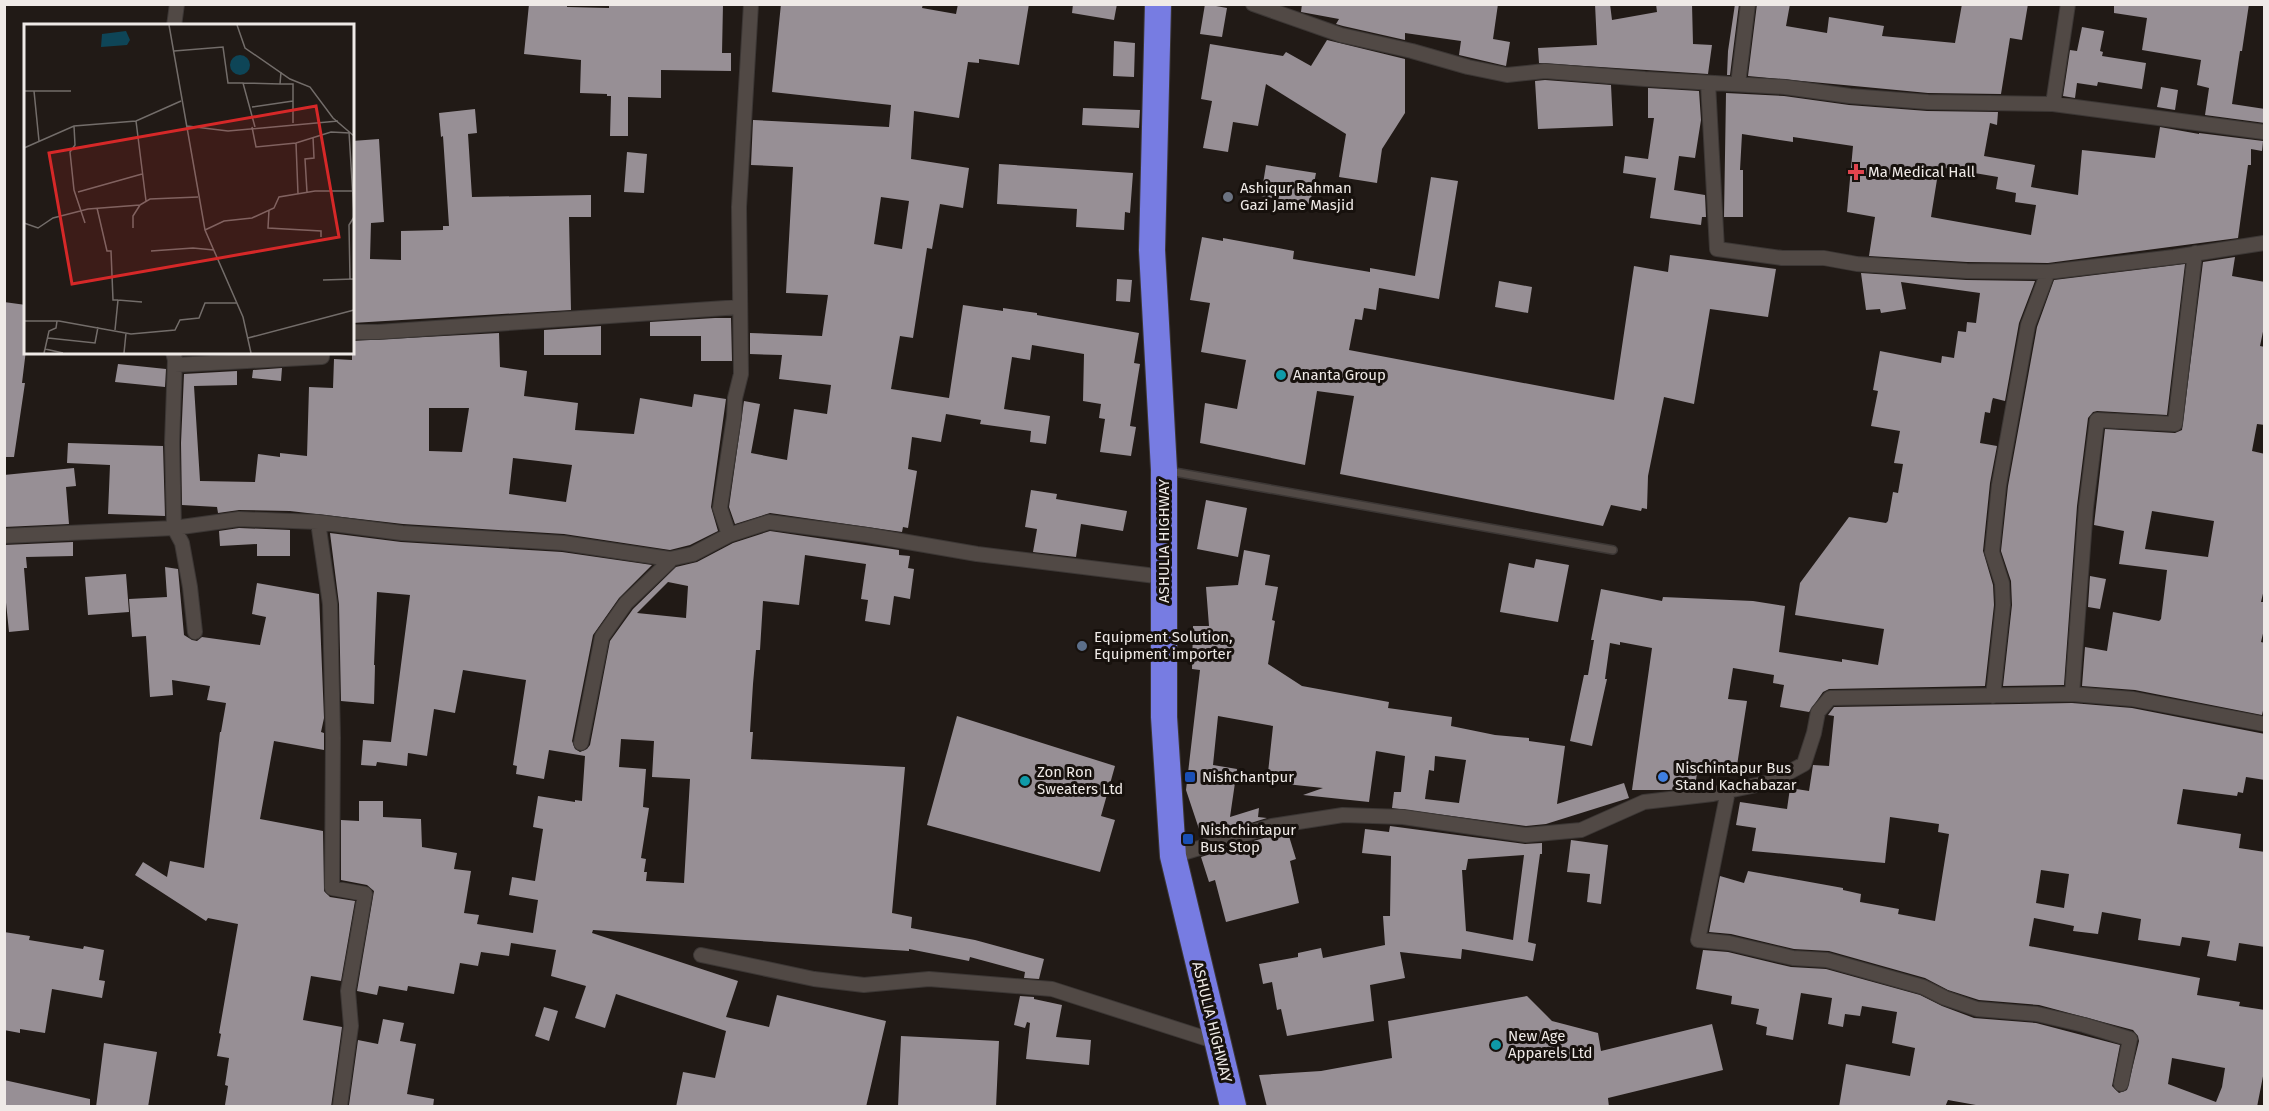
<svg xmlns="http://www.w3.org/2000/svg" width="2269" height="1111" font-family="'Fira Sans',sans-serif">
	<rect width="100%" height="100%" fill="#211a16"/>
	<!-- building -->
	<path fill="#978f95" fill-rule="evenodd" d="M529 4H567V7L609 8V6H649V4H723L722 53H731V71L661 70V98L628 97V136H610L611 96H607V94L580 93 581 60 524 54Z
		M781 4H923L922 8 956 14 958 4H1029L1019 65 979 59V63L968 62 959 118 914 111 911 159 969 168 963 208 940 204 932 249 927 248 913 338 900 336 891 389 949 398 963 305 1003 311V308L1037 313V315L1139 333 1134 363 1140 364 1130 426 1136 427 1131 456 1100 452 1105 419 1099 418 1101 404 1083 401 1084 354 1032 345 1030 360 1012 357 1004 409 1050 416 1046 444 1030 442 1031 431 980 424 981 420 946 414 941 442 912 437 908 469 917 471 908 528 903 527 902 532 770 513 735 524 729 507 744 401 760 404 751 453 787 460 794 409 827 414 831 385 779 379 782 355 750 354V333L822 336 828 295 786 293 793 167 751 165 753 120 889 127 891 105 772 92ZM881 197 909 201 902 249 874 244Z
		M1073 4H1117L1114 20 1072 13Z
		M1205 4 1227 8 1222 37 1200 34Z
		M1302 4H1498L1493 39 1510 42 1506 66 1459 55 1461 41 1405 33V40L1343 26 1336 24 1339 19 1301 12Z
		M1595 4H1610L1612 20 1657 12 1656 4H1692L1693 44 1712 45 1708 74 1539 63 1538 48 1597 45Z
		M1735 4H1739L1730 75H1727L1728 51Z
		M1757 4H1790L1786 26 1827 33 1829 17 1884 26 1882 36 1955 43 1962 4H2028L2022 40 2010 38 2001 94 1928 93 1748 76Z
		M2114 4H2249L2242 51H2240L2232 104 2265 109V123L2205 115 2209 88 2197 85 2201 60 2142 50 2147 18 2114 13Z
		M2082 27 2104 31 2100 51 2103 52 2102 56 2146 63 2142 89 2098 82 2097 86 2077 83 2075 98 2063 96 2070 50 2077 51Z
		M1327 40 1405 59V113L1382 149 1377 183 1339 177 1346 134 1266 84 1258 126 1233 122 1228 152 1203 148 1212 101 1201 99 1210 44 1283 56 1286 52 1311 66Z
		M1114 41 1135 43 1134 77 1113 76Z
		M1545 80 1611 85 1613 126 1538 129 1535 81Z
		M2161 87 2178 90 2175 110 2157 107Z
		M1648 88 1699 91 1701 120 1695 158 1679 156 1674 190 1705 195 1706 217H1702L1701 225 1650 218 1656 178 1623 173 1625 156 1648 159 1654 118H1648Z
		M1726 93 1784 96 1849 105 1927 111 1998 112 1997 125 1990 123 1984 156 2035 165 2031 187 2078 195 2082 150 2155 158 2160 127 2199 134V133L2263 141 2262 151 2251 149V165H2248L2238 238 2048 263 1967 262 1869 256 1875 217 1847 212 1853 146 1793 137V142L1742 134 1740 170H1743V217H1724ZM1939 167 1998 177 1996 189 2016 193 2015 202 2036 205 2031 235 1931 217Z
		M1083 108 1140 110 1139 128 1082 125Z
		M475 109 477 133 468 134 472 197 591 195V217H569L571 310 352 323V141L379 139 384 222 371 223 370 259 401 260V231L443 230V226H449L443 136 441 137 439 113Z
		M627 152 647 154 644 193 624 192Z
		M999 164 1133 173 1130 213 1125 212 1124 230 1076 227 1077 209 997 204Z
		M1266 165 1316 173 1310 204 1261 196Z
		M1431 177 1458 181 1439 299 1379 288 1376 310 1364 308 1362 320 1355 319 1349 350 1614 400 1634 266 1668 272 1670 255 1776 269 1768 317 1710 309 1694 404 1664 397 1648 476 1647 509 1642 508 1641 511 1611 505 1603 526 1340 474 1354 396 1317 391 1305 465 1200 443 1205 403 1237 409 1246 360 1201 352 1210 303 1190 300 1202 237 1223 241V238L1294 251 1293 259 1370 272V268L1415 276Z
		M2235 257 2232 276 2265 282V322L2260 346 2265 347V425L2257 424 2252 451 2265 454V585L2261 602H2265V625L2261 642 2265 643V702L2262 715 2135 690 2082 686 2085 647 2107 651 2113 612 2159 621 2161 619 2167 570 2119 564 2124 531 2094 525 2105 429 2175 433 2182 430 2203 262ZM2152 511 2214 521 2208 557 2145 549Z
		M2185 264 2167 415 2097 411 2093 412 2088 418 2077 506 2064 685 2003 686 2012 605 2011 581 2001 551 2008 486 2037 327 2054 280Z
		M1861 273 1966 280 2035 281 2019 323 2005 401 1993 398 1992 401 1990 413 1985 412 1980 443 1997 446 1990 483 1983 551 1993 585 1994 605 1985 686 1829 689 1823 692 1809 712 1780 707 1784 685 1773 683 1774 675 1733 668 1728 699 1747 701 1736 772 1698 766 1695 787 1669 790H1632L1652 648 1620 642V645L1610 643 1605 679H1607L1592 746 1570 741 1584 675H1588L1594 640H1591L1601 589 1662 601 1663 597 1753 601 1785 606 1779 652 1842 662V659L1878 665 1884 629 1795 615 1800 583 1849 517 1886 523 1888 521 1893 492 1898 493 1903 464 1894 463 1900 431 1871 426 1878 391 1873 390 1880 351 1941 363 1942 356 1954 358 1958 331 1966 332 1967 322 1976 323 1980 293 1901 282 1906 309 1881 313 1880 309 1866 310Z
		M1117 279 1132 280 1130 302 1116 301Z
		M1499 281 1532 287 1528 313 1495 307Z
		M4 302 26 305V350L22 383H25L14 457H4Z
		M715 318H731L732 361H701V336H650V322Z
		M601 326V355H544V330Z
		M499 333 500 367 527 371 524 396 578 403 575 430 634 434 640 398 692 407 694 394 726 399 711 507 718 531 690 545 670 550 564 534 403 524 290 511 239 510 218 513 217 507 182 505 181 443 184 374 237 371V385L194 386 200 481 255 482 258 454 280 457V453L307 456 309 387 333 388 334 359 352 360V341ZM429 408H469L462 452 429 451ZM513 458 572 465 566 502 509 494Z
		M118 364 166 369 165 387 115 382Z
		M282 368 281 381 252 378 253 370Z
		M68 443 163 446 165 516 108 514 110 465 67 463Z
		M74 468 76 486 66 487 69 524 4 527V475Z
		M1031 490 1057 494 1056 499 1127 511 1123 531 1081 524 1076 557 1033 552 1037 529 1025 527Z
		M1206 500 1247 508 1238 557 1197 549Z
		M239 528 290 530V556H257V544L220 546 219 531Z
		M770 531 899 550V555L910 556 908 568 914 569 910 599 894 596 890 625 865 621 868 600 861 599 866 564 805 555 799 605 763 601 760 650H756L753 684 750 732H753L751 759 905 767 892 913 912 917 911 928 975 940 1044 959 1039 979 1024 978 1025 972 970 957 969 961 909 949V951L593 930 592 933 738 981 726 1017 769 1027 777 995 886 1021 866 1107H676L683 1072 715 1078 726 1031 616 994 605 1028 575 1018 586 986 551 976 556 950 511 943 509 956 481 952 478 966 460 963 454 994 408 986 407 991 379 986 377 995 357 991 374 891 367 885 341 880V820L359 821V801H383V817L421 819 422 847 457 853 454 869 471 871 464 913 479 915 477 924 533 933 538 900 509 895 512 877 535 881 543 829 533 827 538 796 575 802V800L582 801 585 756 549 750 544 779 516 774 517 766 513 765 526 680 463 670 455 713 434 709 427 756 408 753 407 766 377 762 376 766 361 765 363 740 391 742 410 595 377 592 374 665H375L374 704 341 701 339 604 330 533 401 542 562 552 652 565 619 598 593 635 572 741 575 749 580 752 587 749 590 745 610 641 633 609 676 567 697 562 733 543ZM668 582 688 586 686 618 637 613ZM621 739 654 741 652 777 690 779 684 883 646 881 647 872H644L646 859 641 858 649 808 643 807 646 769 619 767Z
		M73 542V556L26 557 27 568H24L29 630 9 632 4 583V545Z
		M1244 550 1270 555 1265 585 1278 587 1272 620 1275 621 1268 664 1302 686 1389 702 1388 708 1452 717 1451 726 1495 735 1529 738V741L1565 746 1557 804 1624 783 1629 798 1546 824 1526 826 1392 808 1394 792H1401L1405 756 1376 751 1369 802 1303 795 1323 788 1267 782 1273 726 1218 716 1213 765 1237 769 1230 817 1259 808 1258 817 1267 818 1202 838 1186 790 1200 670 1192 669 1193 626H1209L1206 587 1238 585ZM1435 756 1466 760 1459 803 1425 799 1429 770 1434 771Z
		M1536 559 1569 565 1558 622 1500 612 1509 563 1534 568Z
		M165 567 178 569 184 635 192 640 197 641 202 637 260 645 266 617 252 614 257 583 319 594 324 718 321 732 324 733V750L274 741 260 819 323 831 324 891 330 897 355 901 341 981 311 976 303 1020 342 1027 331 1107 225 1105 228 1086 225 1085 229 1058 217 1056 221 1034 219 1033 238 924 208 918 206 921 135 875 143 862 167 877 170 861 204 868 220 732H221L226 703 207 700 210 686 172 680 173 695 150 697 146 636 132 637 129 599 167 597Z
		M126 574 129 612 88 615 85 577Z
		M2090 576 2106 579 2100 609 2088 607Z
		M2072 703 2132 708 2265 734V780L2246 777 2243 793 2238 792 2237 796 2183 789 2177 824 2241 834 2239 848 2265 852V947L2239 943 2236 961 2207 956 2210 941 2182 937 2180 946 2138 940 2141 919 2102 912 2098 934 2073 931 2074 926 2034 918 2029 946 2200 978 2197 995 2240 1002 2239 1006 2265 1010V1066L2257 1107H1987L1948 1100 1945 1107H1839L1846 1064 1910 1076 1915 1048 1892 1043 1897 1012 1862 1006 1860 1016 1845 1014 1843 1027 1828 1024 1832 998 1801 993 1793 1040 1766 1035 1767 1027 1756 1024 1759 1009 1731 1004 1732 996 1696 989 1703 950 1728 952 1791 967 1826 969 1920 995 1942 1006 1974 1018 2036 1023 2120 1045 2112 1086 2119 1093 2127 1090 2139 1041 2138 1036 2133 1030 2039 1005 1979 1000 1948 990 1925 978 1829 951 1794 949 1731 934 1709 932 1720 876 1744 883 1748 871 1843 888V890L1861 894 1860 902 1899 909 1898 914 1935 921 1949 834 1938 832 1939 824 1890 817 1885 863 1752 851 1756 828 1736 825 1740 802 1787 809 1790 788 1809 791 1813 765 1829 766 1834 716 1828 715 1834 707ZM2041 870 2069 874 2064 908 2036 903ZM2172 1058 2225 1068 2222 1087 2216 1102 2168 1084Z
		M957 716 1115 766 1101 816 1115 820 1100 872 927 825Z
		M1390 826 1525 844 1542 843V854H1540L1528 942 1536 944 1533 961 1462 949 1461 959 1400 952 1405 978 1370 985 1374 1021 1287 1036 1281 1009 1277 1010 1272 982 1263 984 1259 964 1298 957V953L1321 948 1323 958 1385 945 1383 916H1390L1391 856 1362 853 1365 829 1389 832ZM1524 855 1513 940 1466 931 1462 870H1466L1468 859Z
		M1288 833 1296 859 1290 861 1299 903 1226 922 1215 880 1209 882 1201 857 1274 835Z
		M1571 840 1608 845 1601 904 1587 902 1590 874 1567 872Z
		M4 932 30 936 29 940 83 949 84 946 104 950 99 980 105 981 102 998 52 989 45 1033 20 1029V1033L4 1030Z
		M1020 996 1034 997V999L1062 1005 1056 1037 1091 1040 1089 1065 1026 1059 1030 1023 1027 1022 1025 1028 1014 1025Z
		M1527 996 1552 1021 1598 1033 1601 1051 1712 1024 1723 1070 1608 1098 1609 1107H1267L1259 1075 1321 1071 1392 1058 1388 1021Z
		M544 1007 558 1011 549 1041 535 1036Z
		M383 1019 404 1023 400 1041 416 1044 407 1094 434 1099 433 1107H359L349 1105 358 1040 378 1044Z
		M901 1036 999 1041 996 1107H898Z
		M104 1043 157 1052 148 1107H96Z
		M4 1080 90 1099V1107H4Z"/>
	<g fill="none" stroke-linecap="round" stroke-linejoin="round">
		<!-- lane casing -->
		<g stroke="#3c3735" stroke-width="10">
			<path id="lane" d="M1169 471 1613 550"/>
		</g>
		<!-- street casing -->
		<g stroke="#3c3735" stroke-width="16">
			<path id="street" d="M1253 4 1341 35 1412 51 1468 67 1507 75 1545 71 1645 79 1785 87 1850 96 1928 102 2053 104 2264 132
				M174 26 177 4
				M1708 83 1717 249 1782 258H1824L1857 264 1967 271 2048 272 2174 257 2264 243
				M1738 84 1748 4
				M2053 104 2068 4
				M352 332H378L740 307
				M173 352 175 360 172 443 174 528 182 543 190 587 195 632
				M175 365 322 357V352
				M318 522 330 604 333 738 332 888 365 894 348 991 351 1026 340 1106
				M729 535 720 508 734 417 735 398 741 374 739 207 751 4
				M4 536 174 528 239 519 318 522 402 533 563 543 670 559 693 554 729 535 769 522 867 535 977 554 1164 577
				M2072 694 2086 507 2097 420 2175 424 2195 253
				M1993 696 2003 605 2002 583 1992 552 1999 485 2028 325 2048 272
				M581 743 602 637 626 603 669 562 670 559
				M1728 791 1698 940 1729 943 1793 958 1827 960 1923 987 1945 998 1977 1009 2037 1014 2084 1025 2130 1039 2121 1084
				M1173 856 1272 826 1343 815 1403 817 1526 835 1581 830 1644 802 1713 794 1771 782 1804 764 1814 733 1818 712 1830 698 2072 694 2133 699 2264 724
				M701 955 814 979 864 985 929 979 1052 989 1217 1042"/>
		</g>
		<!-- highway casing -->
		<g stroke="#3c3735" stroke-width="28">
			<path id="highway" d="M1158 4 1152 250 1164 470V717L1173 856 1233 1106"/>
		</g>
		<!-- lane -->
		<use href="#lane" stroke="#514945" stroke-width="7"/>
		<!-- street -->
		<use href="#street" stroke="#514945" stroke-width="14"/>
		<!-- highway -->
		<use href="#highway" stroke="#777ce2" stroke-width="26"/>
	</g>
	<!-- markers -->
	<path fill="#e0444e" stroke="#17110d" stroke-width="2" d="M1853 163h6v6h6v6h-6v6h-6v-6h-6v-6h6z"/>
	<circle fill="#6b7280" stroke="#17110d" stroke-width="2" cx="1228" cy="197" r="6"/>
	<g fill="#0f9aa8" stroke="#17110d" stroke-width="2">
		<circle cx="1281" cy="375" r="6"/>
		<circle cx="1025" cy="781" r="6"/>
		<circle cx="1496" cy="1045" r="6"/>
	</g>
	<circle fill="#5c6f8a" stroke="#17110d" stroke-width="2" cx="1082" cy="646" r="6"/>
	<g fill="#1a4fb4" stroke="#17110d" stroke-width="2">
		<rect x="1184" y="771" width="12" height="12" rx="3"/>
		<rect x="1182" y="833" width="12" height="12" rx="3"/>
	</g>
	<circle fill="#3f7fe0" stroke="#17110d" stroke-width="2" cx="1663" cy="777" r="6"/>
	<g text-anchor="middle" stroke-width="6" stroke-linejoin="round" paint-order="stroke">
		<!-- poi labels -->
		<g font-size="15" fill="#efeae7" stroke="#17110d" text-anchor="start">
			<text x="1868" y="177">Ma Medical Hall</text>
			<text x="1240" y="193">Ashiqur Rahman<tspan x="1240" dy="17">Gazi Jame Masjid</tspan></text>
			<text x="1293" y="380">Ananta Group</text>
			<text x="1094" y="642">Equipment Solution,<tspan x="1094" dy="17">Equipment importer</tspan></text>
			<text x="1675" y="773">Nischintapur Bus<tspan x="1675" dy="17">Stand Kachabazar</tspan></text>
			<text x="1037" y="777">Zon Ron<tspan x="1037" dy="17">Sweaters Ltd</tspan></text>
			<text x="1202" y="782">Nishchantpur</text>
			<text x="1200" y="835">Nishchintapur<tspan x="1200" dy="17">Bus Stop</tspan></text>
			<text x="1508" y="1041">New Age<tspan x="1508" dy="17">Apparels Ltd</tspan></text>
		</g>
		<!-- street labels -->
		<g font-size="15" fill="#efeae7" stroke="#17110d">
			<text transform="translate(1164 541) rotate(-90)" y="5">ASHULIA HIGHWAY</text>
			<text transform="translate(1212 1022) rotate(76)" y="5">ASHULIA HIGHWAY</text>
		</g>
	</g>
	<!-- overview -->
	<g transform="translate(24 24)">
		<rect width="330" height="330" fill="#211a16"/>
		<path d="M102 7 106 16 103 21 77 23 78 10ZM206 41a10 10 0 1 1 20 0a10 10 0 1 1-20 0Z" fill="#0e4557"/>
		<path fill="none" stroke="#736d6a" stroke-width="1.5" d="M145 1 181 206 219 293 227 329M213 1 221 24 266 55 286 63 309 94 330 112M150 27 199 23 204 59H219L231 103M219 59 256 60 257 48M256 60H269V99M0 67H47M10 67 15 117M228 83 269 77M112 97 122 177M50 102 51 121 46 128 50 166 61 199M163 102 204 107 314 97M228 103 232 123 272 119 307 108 326 109M325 108 330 190M272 119 274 170M0 124 50 102 112 97 157 77M54 168 118 150M283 168 281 135 290 134 289 113M73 184 83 227H87L89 276H94M245 186 244 204 297 207V213M0 199 14 204 29 194 64 185 116 181 126 175 174 173M109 204V192L116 181M181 206 200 197 228 194 250 184 255 173 291 167H330M127 227 169 224 190 226M326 255 325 201 330 193M299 256 330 255M0 297H35L107 310 151 306 156 296 175 294 181 279H213M91 306 94 276 118 278M24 314 71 319 74 303M224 314 330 286M21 325 25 307 32 304 33 297M20 329 21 325 39 329M100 329 102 309"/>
		<path fill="#d62828" fill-opacity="0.15" stroke="#d62828" stroke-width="3" d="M292 82 315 213 48 260 25 129Z"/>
		<rect width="330" height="330" fill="none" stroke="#efeae7" stroke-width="3"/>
	</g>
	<!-- border -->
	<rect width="2269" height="1111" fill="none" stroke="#efeae7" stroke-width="12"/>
</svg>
